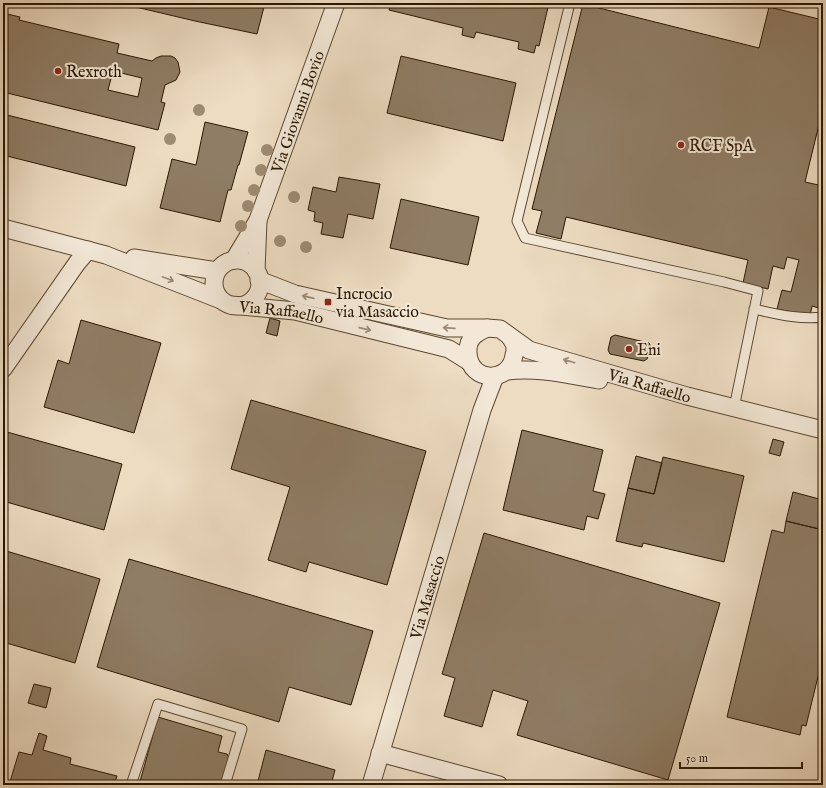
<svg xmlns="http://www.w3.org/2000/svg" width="826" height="788" font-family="'IM FELL English',serif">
	<rect width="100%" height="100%" fill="#eddcc2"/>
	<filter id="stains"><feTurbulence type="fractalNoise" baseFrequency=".005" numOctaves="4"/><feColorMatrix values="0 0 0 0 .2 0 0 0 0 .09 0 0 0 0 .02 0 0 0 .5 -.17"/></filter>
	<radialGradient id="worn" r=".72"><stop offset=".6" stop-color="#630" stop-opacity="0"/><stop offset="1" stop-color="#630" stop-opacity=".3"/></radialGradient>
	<!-- building -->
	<path fill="#8f7d65" stroke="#2a1701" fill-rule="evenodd" d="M119 3H265L257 34 195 21Z
		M391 3H549L539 46 536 45 534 53 518 49 519 42 476 32 474 38 462 35 463 28 389 10Z
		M583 4 759 48 769 7 823 20V108L805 182 823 186 822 309 812 306 810 316 777 309 782 290 791 292 799 260 787 257 784 269 773 266 768 289 743 283 748 260 566 217 561 239 536 233 542 211 532 209Z
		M3 13 20 17 19 20 119 44 117 53 152 61 156 58 161 56H171L175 58 178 62 180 72 176 80 165 85 161 102 165 103 158 130 3 92ZM113 71 142 78 138 97 108 90Z
		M401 56 516 83 503 141 387 113Z
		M3 114 135 147 126 186 3 155Z
		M205 122 248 132 239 165H238L231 190H228L220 222 160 208 172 159 196 165Z
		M339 177 380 184 373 219 348 214 343 238 321 234 323 223 314 221 315 212 308 210 313 187 336 192Z
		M401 199 479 217 468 265 390 248Z
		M270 318 280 321 277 336 266 333Z
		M81 320 161 343 134 433 44 407 58 360 69 364Z
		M615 335 649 343 651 347 647 359 644 361 610 354 608 350 611 337Z
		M251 400 426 451 387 585 309 562 306 572 268 560 290 487 231 469Z
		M522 430 603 450 593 491 605 494 598 519 587 516 584 530 503 510Z
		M7 432 122 464 104 530 3 501V448Z
		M773 439 784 442 780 456 769 453Z
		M636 456 662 463 654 494 628 488Z
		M663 457 744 476 724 562 643 543 642 547 616 541 628 488 654 494Z
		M793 492 823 500V530L786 521Z
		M786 521 823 530V656L806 726 802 725 800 735 727 717 772 530 784 533Z
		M484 533 720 603 668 780 517 735 528 701 493 690 482 727 444 716 455 678 442 674Z
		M3 550 100 579 75 663 3 642Z
		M129 559 373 631 351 705 289 687 279 722 97 667Z
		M34 684 51 688 46 708 28 703Z
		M158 717 222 736 218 752 227 754 229 758 221 785H139Z
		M39 733 47 736 43 750 71 758 70 764 117 776 114 785H9L19 752 32 755Z
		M266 750 335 770 331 785H257Z"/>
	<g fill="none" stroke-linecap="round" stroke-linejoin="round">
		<!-- service casing -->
		<g stroke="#5b4831" stroke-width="11">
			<path id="service" d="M570 3 517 221 525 238 724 282 758 291 734 408
				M754 309C776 314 800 320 823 317
				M131 785 158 704 242 729 225 785"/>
		</g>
		<!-- minor casing -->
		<g stroke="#5b4831" stroke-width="19">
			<g id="minor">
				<path d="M3 228 106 255 221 300"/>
				<path d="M134 258 217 271"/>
				<path id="s1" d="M234 260 258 220 336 3"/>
				<circle cx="237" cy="283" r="23"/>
				<path d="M256 271 258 221"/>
				<path id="s2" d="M259 280 295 294 447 328H487L500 329 529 350 687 396 823 430"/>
				<path id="s3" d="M231 305 295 311 449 349 468 361"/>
				<path d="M487 328C476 333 467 338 468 353 470 384 511 383 514 355 515 353 515 350 515 348 515 345 512 340 510 337"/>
				<path d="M3 369 77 263 88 250"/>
				<path d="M507 371C538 367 569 375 599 380"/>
				<path d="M380 753 499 785"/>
				<path id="s4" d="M371 785 482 410 495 376"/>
			</g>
		</g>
		<!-- service -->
		<use href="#service" stroke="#f3e8d7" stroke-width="9"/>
		<!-- minor -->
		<use href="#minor" stroke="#f3e8d7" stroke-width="17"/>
	</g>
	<!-- trees -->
	<g fill="#9d8b72">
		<circle cx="199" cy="110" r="6"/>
		<circle cx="170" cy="139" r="6"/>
		<circle cx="267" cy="150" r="6"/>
		<circle cx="261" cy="170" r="6"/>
		<circle cx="254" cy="190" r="6"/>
		<circle cx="294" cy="197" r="6"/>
		<circle cx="248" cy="206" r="6"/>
		<circle cx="241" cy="226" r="6"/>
		<circle cx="280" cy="241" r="6"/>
		<circle cx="306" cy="247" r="6"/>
	</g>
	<!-- one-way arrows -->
	<defs><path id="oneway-shaft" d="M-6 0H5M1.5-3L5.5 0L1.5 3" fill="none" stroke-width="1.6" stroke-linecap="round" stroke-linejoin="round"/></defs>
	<g stroke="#998a77">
		<use href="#oneway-shaft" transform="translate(168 279) rotate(21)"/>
		<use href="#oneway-shaft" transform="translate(308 297) rotate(-167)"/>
		<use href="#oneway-shaft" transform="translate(449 328) rotate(-176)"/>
		<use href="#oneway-shaft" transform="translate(365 329) rotate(13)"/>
		<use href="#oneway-shaft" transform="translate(569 361) rotate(-164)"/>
	</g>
	<!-- markers -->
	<g fill="#8f2418" stroke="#f3e8d7" stroke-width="1.5">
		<circle cx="58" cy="71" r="4"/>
		<circle cx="681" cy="145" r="4"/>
		<rect x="324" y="298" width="8" height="8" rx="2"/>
		<circle cx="629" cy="349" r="4"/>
	</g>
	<g text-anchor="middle" stroke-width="4" stroke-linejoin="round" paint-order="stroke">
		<!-- poi labels -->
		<g font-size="16" fill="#2a1701" stroke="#f3e8d7" text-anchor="start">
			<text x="66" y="77">Rexroth</text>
			<text x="689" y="151">RCF SpA</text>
			<text x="336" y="299">Incrocio<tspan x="336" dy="18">via Masaccio</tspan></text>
			<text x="637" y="355">Eni</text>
		</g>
		<!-- street labels -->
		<g font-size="16" fill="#2a1701" stroke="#f3e8d7">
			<text dy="6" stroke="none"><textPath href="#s1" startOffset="162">Via Giovanni Bovio</textPath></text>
			<text dy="6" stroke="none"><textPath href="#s3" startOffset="51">Via Raffaello</textPath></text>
			<text dy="6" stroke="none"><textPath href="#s2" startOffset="409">Via Raffaello</textPath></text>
			<text dy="6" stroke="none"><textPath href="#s4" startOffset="196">Via Masaccio</textPath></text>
		</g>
	</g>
	<!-- margin -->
	<rect width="826" height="788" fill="none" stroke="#eddcc2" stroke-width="16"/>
	<rect x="4" y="4" width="818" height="780" fill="none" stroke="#2a1701" stroke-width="2"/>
	<rect x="8" y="8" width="810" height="772" fill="none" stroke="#2a1701"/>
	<!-- scale -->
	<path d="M680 762v6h122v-6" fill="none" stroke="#2a1701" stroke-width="2"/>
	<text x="686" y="762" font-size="12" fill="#2a1701" stroke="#f3e8d7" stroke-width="3" paint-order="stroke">50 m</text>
	<rect width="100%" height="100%" filter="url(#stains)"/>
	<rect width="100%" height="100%" fill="url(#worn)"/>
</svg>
